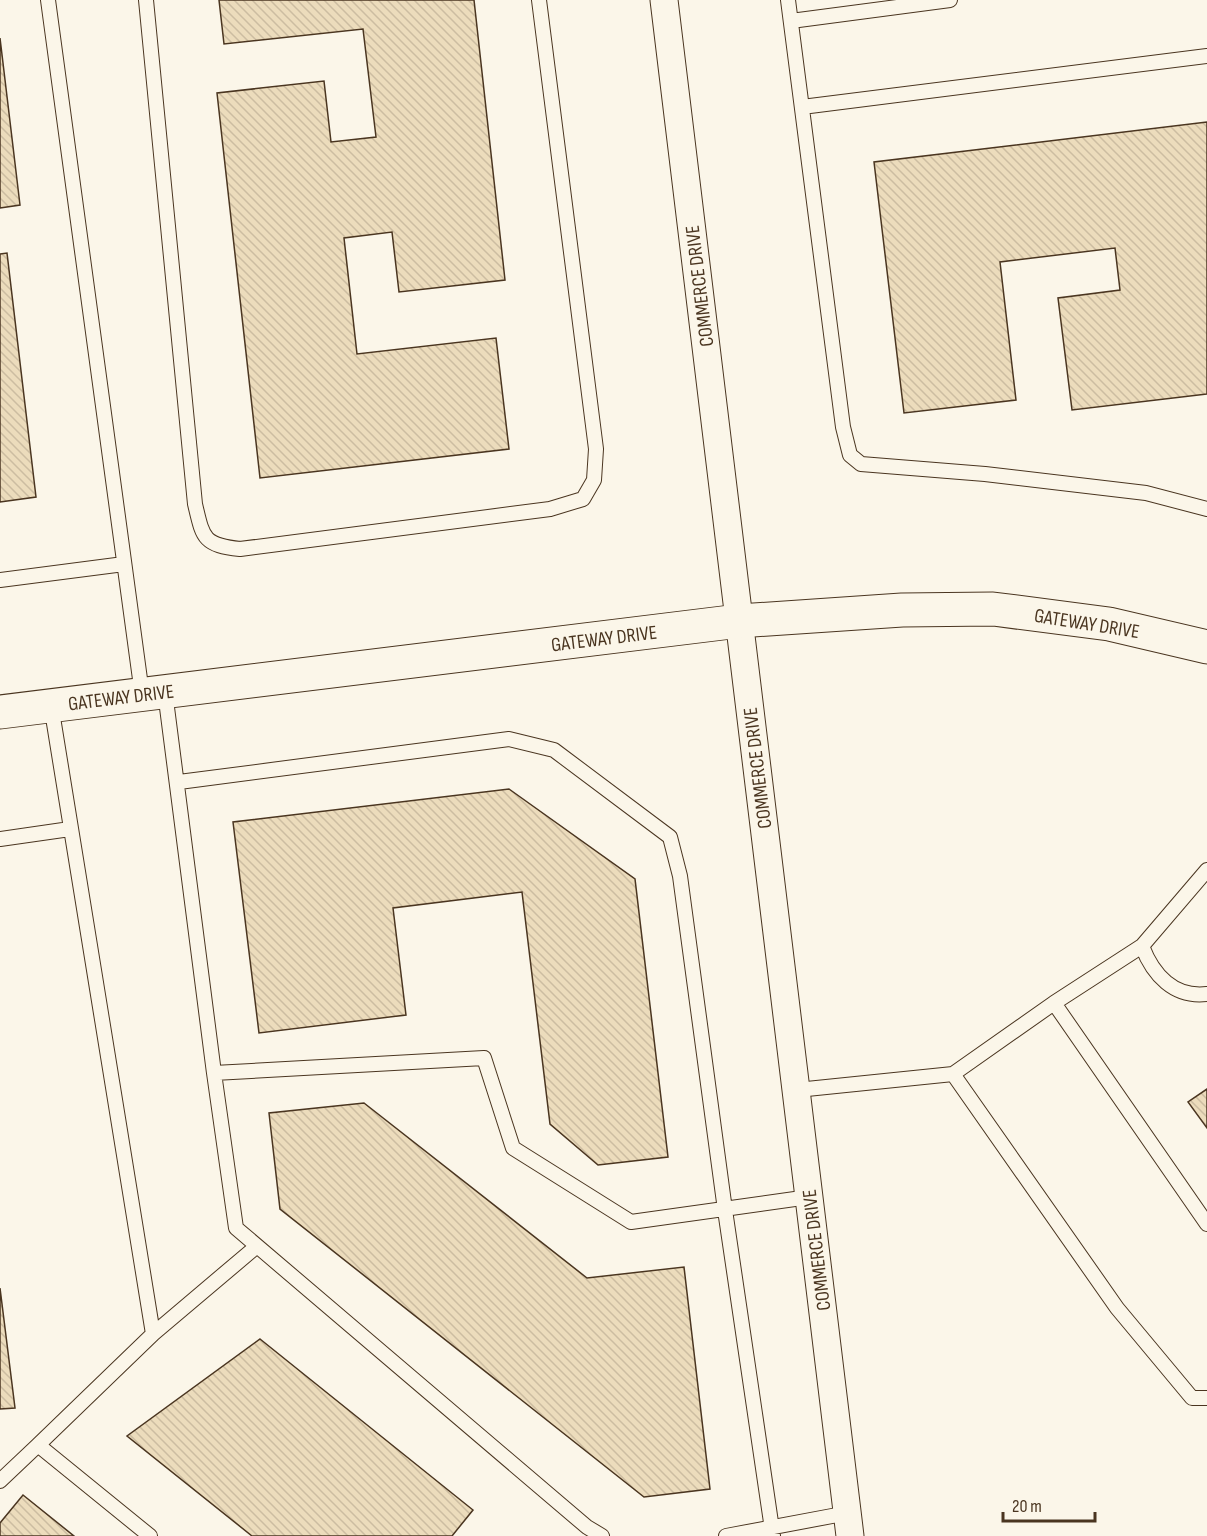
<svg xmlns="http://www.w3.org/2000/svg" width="1207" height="1536" font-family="'Sofia Sans Condensed',sans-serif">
	<defs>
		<pattern id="building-back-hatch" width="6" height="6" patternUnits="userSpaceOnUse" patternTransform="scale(1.5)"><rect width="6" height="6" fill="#ecdcbc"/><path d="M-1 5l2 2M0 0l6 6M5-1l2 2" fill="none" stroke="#ccbda1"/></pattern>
	</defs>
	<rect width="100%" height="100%" fill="#fbf6e9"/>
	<!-- building -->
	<path fill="url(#building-back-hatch)" stroke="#4a3520" stroke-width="1.5" d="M219 0H474L505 280 399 292 392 232 344 238 357 354 496 338 509 449 260 478 217 93 324 81 331 142 376 137 363 29 224 44Z
		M0 38 20 205 0 208Z
		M1207 122V394L1072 410 1058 298 1120 290 1115 248 1000 262 1016 400 904 413 874 162Z
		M7 253 36 497 0 502V254Z
		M509 789 635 879 668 1157 598 1165 550 1124 522 892 393 908 406 1015 259 1033 233 822Z
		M1207 1089V1128L1188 1102Z
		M364 1103 587 1278 684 1267 710 1489 644 1497 280 1209 269 1113Z
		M0 1288 15 1408 0 1409Z
		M260 1339 473 1510 452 1536H252L127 1436Z
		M23 1495 74 1536H0V1523Z"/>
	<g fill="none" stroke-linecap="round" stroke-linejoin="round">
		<!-- lane casing -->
		<g stroke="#4a3520" stroke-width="16">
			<path id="lane" d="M48 0 142 694
				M146 0 195 504C203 538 203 545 240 549L550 509 583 499 594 480 596 449 539 0
				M788 0 843 427 850 455 861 464 985 474 1146 493 1207 509
				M791 21 950 0
				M802 107 1207 56
				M0 580 124 564
				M165 692 214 1073
				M51 705 153 1334 38 1445 150 1536
				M179 782 509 739 554 750 670 837 680 876 725 1210 773 1536
				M0 839 70 829
				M1142 946C1153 975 1174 998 1207 994
				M1054 1003 1207 1224
				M953 1074 1117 1308 1192 1398H1207
				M797 1090 953 1074 1054 1003 1142 946 1207 870
				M153 1334 257 1246
				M0 1481 38 1445
				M602 1536 587 1527 236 1228 214 1073 484 1058 513 1148 631 1222 809 1197
				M726 1536 848 1513"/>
		</g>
		<!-- street casing -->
		<g stroke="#4a3520" stroke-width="29">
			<path id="street" d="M664 0 850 1536"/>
		</g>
		<!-- secondary casing -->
		<g stroke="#4a3520" stroke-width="35">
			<path id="secondary" d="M0 712 739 621 902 610 993 609 1109 624 1207 647"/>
		</g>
		<!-- lane -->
		<use href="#lane" stroke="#fbf6e9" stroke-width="14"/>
		<!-- street -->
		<use href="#street" stroke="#fbf6e9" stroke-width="27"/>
		<!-- secondary -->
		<use href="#secondary" stroke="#fbf6e9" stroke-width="33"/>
	</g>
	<g text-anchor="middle" stroke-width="4.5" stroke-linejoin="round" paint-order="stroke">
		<!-- street labels -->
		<g font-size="20" fill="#4a3520" stroke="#fbf6e9">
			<text transform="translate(699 286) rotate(-97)" y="7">COMMERCE DRIVE</text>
			<text transform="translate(1087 623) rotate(9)" y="7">GATEWAY DRIVE</text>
			<text transform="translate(604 638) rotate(-7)" y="7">GATEWAY DRIVE</text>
			<text transform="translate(121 697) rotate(-7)" y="7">GATEWAY DRIVE</text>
			<text transform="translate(757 768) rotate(-97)" y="7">COMMERCE DRIVE</text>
			<text transform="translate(816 1250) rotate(-97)" y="7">COMMERCE DRIVE</text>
		</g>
	</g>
	<!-- scale -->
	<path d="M1003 1512v9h92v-9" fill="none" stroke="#4a3520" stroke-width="3"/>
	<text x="1012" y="1512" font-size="18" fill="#4a3520" stroke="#fbf6e9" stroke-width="4.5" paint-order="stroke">20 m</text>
</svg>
